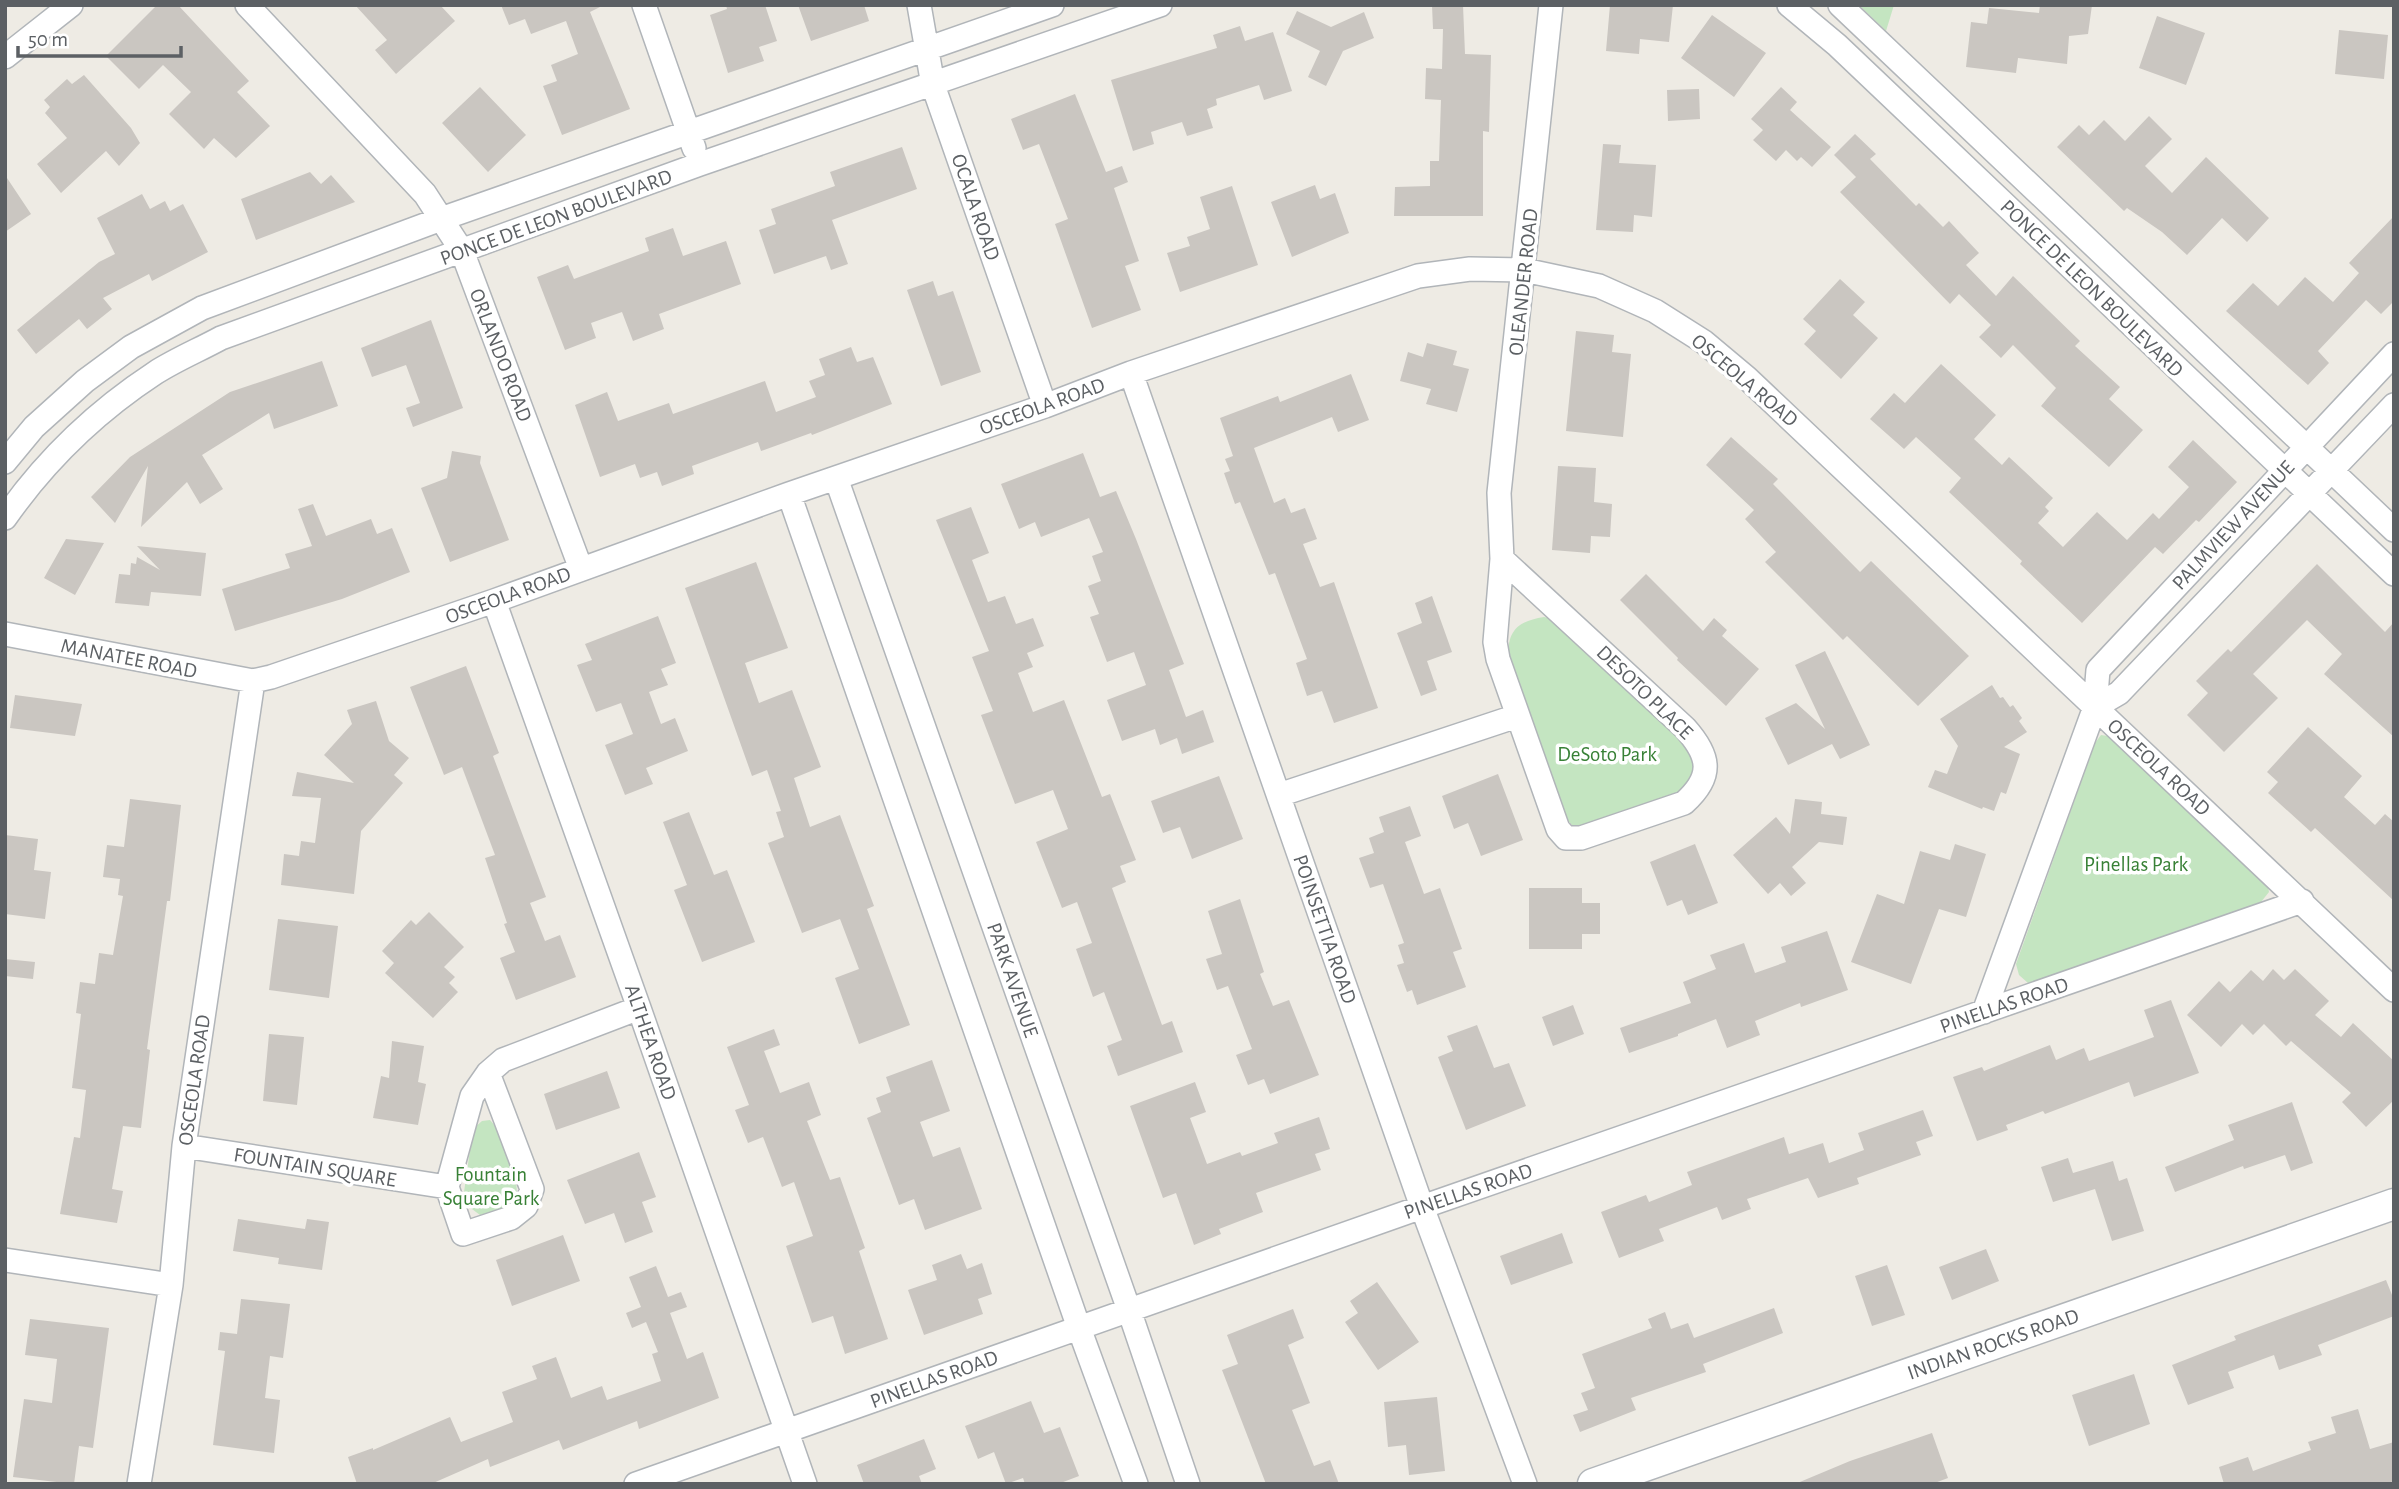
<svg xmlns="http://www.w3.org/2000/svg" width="2399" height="1489" font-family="'Alegreya Sans',sans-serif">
	<rect width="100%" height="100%" fill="#eeebe4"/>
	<!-- green -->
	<path fill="#c4e5c1" d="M1859 5H1894L1886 31Z
		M1544 617 1557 620 1692 749 1697 758 1689 791 1583 827 1572 825 1564 817 1508 664C1507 634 1513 622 1544 617Z
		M2101 735 2114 737 2267 881 2269 892 2261 902 2042 982 2028 983 2019 975 2016 964 2095 743Z
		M490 1120C504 1134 517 1174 517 1194L501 1210 480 1215 468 1206 464 1192 473 1129 482 1121Z"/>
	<!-- building -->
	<path fill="#cac6c1" d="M157 5H178L249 81 237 92 270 126 236 158 214 138 204 149 169 114 191 92 163 65 139 89 106 56Z
		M355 5H440L455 21 396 74 375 50 387 40Z
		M501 5H604L590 12 630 109 562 135 543 86 557 81 551 65 578 54 566 21 531 34 525 19 509 25Z
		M726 5H765L777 41 759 47 764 61 728 73 710 15 727 9Z
		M798 5H864L869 21 811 41Z
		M1432 5H1463L1465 54 1491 55 1489 132 1483 131V216H1394L1395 187 1430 186V161H1439L1441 100 1425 99 1426 68 1442 69 1443 29H1433Z
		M1610 5H1673L1669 42 1640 39 1639 54 1606 51Z
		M2040 5H2092L2088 34 2069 36 2067 64 2018 58 2016 73 1966 67 1971 22 1987 24 1989 8 2039 13Z
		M1297 11 1331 27 1364 12 1374 38 1343 51 1326 86 1308 77 1320 51 1286 34Z
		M1712 15 1766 53 1734 97 1681 58Z
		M2157 16 2205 33 2186 85 2139 68Z
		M1240 26 1245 41 1273 32 1292 91 1264 100 1259 85 1216 99 1217 105 1207 109 1213 128 1187 136 1182 122 1151 132 1154 144 1133 151 1111 80 1217 48 1213 35Z
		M2339 30 2388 35 2384 79 2335 74Z
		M84 75 131 128 140 143 119 166 106 151 61 193 37 164 67 138 45 113 50 107 44 100 67 79 72 84Z
		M480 87 526 135 488 172 442 123Z
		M1781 87 1797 102 1790 110 1831 147 1812 167 1801 157 1797 161 1786 150 1776 161 1753 140 1763 130 1751 119Z
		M1699 89 1700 119 1668 121 1667 90Z
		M1075 94 1106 172 1122 166 1128 182 1114 188 1139 261 1125 266 1141 310 1092 328 1055 224 1068 219 1039 144 1023 150 1011 119Z
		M2149 116 2172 139 2145 166 2172 193 2206 157 2269 218 2247 242 2222 218 2187 255 2162 232 2127 208 2124 211 2057 147 2079 125 2089 135 2104 120 2125 141Z
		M1855 134 1876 154 1870 159 1916 206 1919 203 1943 227 1949 221 1979 253 1966 265 1996 296 2013 276 2080 341 2075 346 2120 387 2109 399 2143 430 2109 467 2041 406 2056 388 2013 345 2001 358 1979 337 1991 325 1959 294 1950 304 1840 192 1856 177 1834 155Z
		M1603 144 1621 145 1619 163 1656 165 1652 217 1634 215 1633 232 1596 230Z
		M902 147 917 189 832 220 848 264 831 270 826 256 774 274 759 230 776 224 771 209 835 186 830 172Z
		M310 172 321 184 331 175 355 202 256 240 241 199Z
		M5 175 31 214 5 232Z
		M1315 185 1320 199 1335 193 1349 233 1292 257 1271 202Z
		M1232 186 1258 265 1180 292 1167 253 1190 246 1187 237 1210 229 1200 197Z
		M142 194 150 209 165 201 170 211 183 204 208 252 152 281 149 274 103 298 112 309 87 329 79 319 36 354 17 330 99 262 115 254 97 218Z
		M2394 216V301L2381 314 2366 300 2318 351 2329 363 2308 385 2226 311 2253 283 2278 306 2305 277 2333 302 2359 273 2349 263Z
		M673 228 683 256 726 241 741 284 659 314 664 329 633 341 622 312 591 323 596 338 565 350 537 277 568 265 574 279 649 251 645 238Z
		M1840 279 1865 302 1853 315 1878 338 1841 379 1804 344 1816 331 1803 319Z
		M933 281 938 296 953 291 981 372 941 386 907 290Z
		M431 320 463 408 413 427 406 408 420 403 406 365 372 377 361 348Z
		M1576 331 1614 335 1612 352 1631 354 1623 437 1566 431Z
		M1427 343 1457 351 1453 365 1469 369 1457 412 1426 404 1431 389 1400 381 1408 352 1423 357Z
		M851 347 857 362 873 357 892 404 812 435 811 433 761 451 758 442 692 466 694 474 662 486 657 472 640 478 635 464 600 477 575 405 607 392 618 421 669 403 673 414 765 381 776 412 816 397 809 381 825 375 819 359Z
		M322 361 338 406 274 429 269 413 202 455 223 489 200 504 187 482 141 527 148 466 115 523 91 497 130 457 230 392Z
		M1941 364 1996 415 1974 439 2002 465 2009 457 2053 498 2045 507 2049 511 2038 523 2063 547 2097 512 2127 540 2153 513 2159 519 2189 487 2168 467 2193 440 2237 482 2199 522 2196 520 2163 554 2155 547 2082 623 2020 564 2022 561 1949 492 1961 478 1916 437 1904 449 1870 419 1894 393 1905 403Z
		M1351 374 1369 420 1338 432 1332 417 1254 448 1274 503 1285 498 1291 513 1305 508 1317 539 1303 544 1320 587 1334 582 1378 708 1334 723 1322 691 1307 696 1296 663 1307 659 1275 573 1269 575 1240 502 1235 504 1224 473 1230 471 1225 459 1233 456 1220 418 1278 396 1280 402Z
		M1731 437 1778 479 1773 484 1860 572 1871 561 1969 656 1918 706 1847 636 1843 640 1765 562 1776 552 1745 519 1754 510 1706 465Z
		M452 451 481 456 480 463 509 540 450 562 421 488 447 478Z
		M1083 453 1100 497 1116 491 1136 539 1184 664 1169 670 1186 717 1203 710 1214 742 1182 754 1177 738 1160 745 1155 729 1122 741 1107 700 1146 685 1134 652 1107 662 1090 617 1099 614 1088 586 1101 581 1092 556 1103 552 1089 518 1041 537 1035 522 1019 529 1001 484Z
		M1558 466 1596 468 1594 502 1612 504 1610 537 1591 536 1590 553 1552 550Z
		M313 504 326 536 371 519 377 534 392 528 410 572 342 599 235 631 222 589 290 568 285 554 312 546 298 509Z
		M971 507 989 553 972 560 988 602 1005 596 1016 624 1033 618 1044 646 1027 653 1033 667 1018 673 1033 712 1064 700 1102 797 1110 794 1136 860 1120 866 1126 882 1112 888 1162 1025 1172 1021 1183 1052 1118 1076 1107 1046 1122 1040 1104 992 1093 997 1076 949 1092 943 1077 902 1062 908 1036 842 1068 829 1053 790 1015 804 981 715 993 711 972 657 989 651 936 520Z
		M66 539 104 543 75 595 44 578Z
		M137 546 206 553 201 596 151 592 149 606 115 603 119 574 130 575 131 563 136 564 137 557 160 570Z
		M756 562 788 648 745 663 759 703 792 690 821 767 794 778 810 827 840 815 874 906 867 909 910 1025 859 1044 835 978 859 969 840 919 802 933 768 843 784 837 776 812 781 811 767 770 752 776 685 588Z
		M2317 564 2385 632 2394 622V737L2324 674 2342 654 2307 620 2253 674 2278 698 2224 752 2187 715 2208 693 2196 681 2228 649 2231 652Z
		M1646 574 1703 631 1714 618 1727 630 1722 636 1759 669 1726 706 1677 660 1678 658 1620 600Z
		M1432 596 1452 652 1427 661 1437 690 1421 696 1397 633 1422 623 1415 603Z
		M658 616 676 663 661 669 668 685 649 692 661 724 675 718 688 751 646 768 653 784 625 795 605 745 633 734 621 703 596 712 577 665 592 660 585 644Z
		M1825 651 1870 745 1840 759 1832 744 1788 765 1765 718 1796 703 1825 729 1795 665Z
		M466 666 499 753 493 756 546 897 530 903 545 941 560 935 576 977 516 1000 500 958 515 952 504 924 507 923 485 858 495 855 462 767 444 775 410 687Z
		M1992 685 2000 698 2003 697 2010 707 2013 705 2022 718 2019 721 2027 732 2004 747 2020 754 2006 794 2001 792 1994 811 1983 807 1982 809 1928 787 1935 770 1947 774 1958 746 1940 719Z
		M15 695 82 704 75 736 10 728Z
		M376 701 389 741 409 758 394 775 403 783 361 831 354 894 281 885 284 854 299 856 301 841 315 843 321 798 292 796 297 772 354 783 324 755 352 724 347 710Z
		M2308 727 2362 776 2344 797 2375 825 2385 814 2394 822V901L2315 828 2311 832 2268 793 2278 782 2267 772Z
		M1498 774 1523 840 1481 856 1468 823 1454 829 1442 796Z
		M1219 776 1243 839 1192 859 1180 827 1163 833 1151 801Z
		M130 799 181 805 170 901H167L147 1049 150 1050 141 1128 123 1126 112 1189 123 1191 117 1223 60 1214 74 1137 80 1138 86 1090 72 1088 81 1014 76 1013 80 982 95 984 99 953 113 955 123 896 118 895 120 879 103 877 107 845 124 847Z
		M1795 799 1822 802 1821 814 1847 817 1843 845 1819 842 1792 867 1806 883 1791 896 1780 883 1768 894 1733 855 1776 817 1790 834Z
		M1410 806 1421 836 1405 842 1424 894 1440 888 1462 949 1453 952 1466 987 1417 1005 1412 990 1407 992 1397 965 1404 963 1398 945 1404 943 1383 884 1370 888 1359 858 1374 853 1369 838 1384 832 1379 817Z
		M689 812 714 875 727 870 755 942 702 962 674 890 687 885 663 822Z
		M5 835 38 839 34 870 51 872 45 919 5 914Z
		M1695 844 1718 903 1688 915 1682 900 1667 906 1650 862Z
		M1955 844 1986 854 1966 917 1939 909 1911 984 1851 962 1877 894 1904 904 1920 851 1950 860Z
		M1529 888H1582V903H1600V934H1582V949H1529Z
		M1240 899 1264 972 1260 974 1273 1006 1289 1000 1319 1075 1270 1094 1264 1079 1248 1085 1236 1055 1252 1049 1228 986 1217 990 1206 959 1222 954 1208 911Z
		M429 912 464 947 444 967 455 977 449 983 458 992 433 1018 385 973 394 963 382 951 411 920 416 925Z
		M278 919 338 926 329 998 269 990Z
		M1827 931 1848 990 1801 1007 1800 1003 1755 1021 1760 1035 1727 1048 1716 1019 1678 1034V1036L1629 1053 1620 1028 1691 1003 1683 982 1716 969 1710 955 1744 943 1755 973 1786 962 1781 947Z
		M5 959 35 962 33 979 5 976Z
		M2273 969 2284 980 2295 969 2329 1001 2315 1015 2341 1037 2353 1023 2394 1061V1100L2366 1127 2342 1102 2351 1093 2291 1041 2286 1046 2264 1024 2253 1035 2242 1024 2221 1047 2187 1015 2219 981 2230 992 2251 970 2263 981Z
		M2171 1000 2199 1073 2134 1097 2129 1082 2045 1114 2043 1111 2006 1125 2008 1130 1977 1141 1953 1077 1982 1067 1984 1071 2050 1045 2056 1060 2084 1048 2089 1061 2154 1037 2144 1010Z
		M1573 1005 1584 1034 1553 1046 1542 1017Z
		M1477 1025 1494 1068 1509 1063 1526 1106 1466 1130 1438 1057 1453 1051 1447 1036Z
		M774 1029 780 1045 764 1051 780 1093 809 1082 821 1115 807 1121 830 1180 840 1177 865 1248 859 1251 888 1339 845 1354 833 1316 812 1323 786 1246 813 1236 794 1182 782 1187 763 1137 748 1143 735 1110 749 1105 727 1047Z
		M269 1034 304 1037 297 1105 263 1101Z
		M392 1041 424 1046 418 1082 426 1084 418 1125 373 1118 381 1076 389 1078Z
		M932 1060 950 1111 920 1122 933 1157 960 1147 982 1209 925 1230 914 1199 899 1205 867 1118 881 1112 876 1098 891 1092 886 1077Z
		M607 1071 620 1108 556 1130 544 1094Z
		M1195 1082 1206 1112 1190 1118 1207 1164 1240 1152 1242 1156 1278 1143 1274 1133 1319 1117 1330 1149 1315 1154 1321 1170 1256 1193 1263 1212 1219 1229 1221 1234 1194 1245 1176 1193 1163 1198 1130 1106Z
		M2292 1102 2313 1163 2291 1171 2285 1155 2244 1169 2243 1166 2175 1192 2165 1167 2234 1140 2228 1125Z
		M1923 1110 1933 1136 1916 1142 1921 1155 1857 1178 1859 1184 1818 1198 1808 1178 1747 1199 1751 1209 1722 1220 1717 1207 1659 1229 1664 1241 1619 1258 1601 1212 1646 1195 1649 1202 1692 1185 1687 1172 1784 1137 1789 1154 1823 1143 1829 1163 1864 1150 1858 1133Z
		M639 1152 656 1197 642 1202 653 1232 625 1243 614 1213 585 1224 567 1180Z
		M2068 1158 2073 1173 2113 1161 2119 1181 2127 1178 2144 1231 2112 1241 2095 1189 2053 1202 2041 1167Z
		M238 1219 305 1229 307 1219 329 1222 322 1270 278 1264 279 1258 233 1251Z
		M1562 1233 1573 1263 1511 1285 1500 1256Z
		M563 1235 580 1281 512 1306 496 1260Z
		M1986 1249 1999 1281 1952 1300 1939 1267Z
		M961 1254 967 1269 982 1263 992 1294 978 1299 983 1314 924 1335 908 1290 937 1280 932 1265Z
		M1887 1265 1905 1315 1872 1326 1855 1276Z
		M656 1266 668 1297 681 1292 687 1307 670 1313 687 1359 703 1352 719 1398 639 1429 637 1421 563 1450 559 1440 490 1467 488 1459 431 1484H357L348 1457 373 1448V1450L450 1417 461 1442 513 1422 502 1392 537 1379 532 1366 556 1357 571 1398 602 1386 607 1400 661 1381 652 1354 658 1352 646 1322 632 1328 626 1313 641 1307 629 1277Z
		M2386 1280 2394 1300V1316L2318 1345 2322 1355 2279 1370 2274 1355 2228 1372 2234 1388 2188 1405 2172 1365 2236 1340 2234 1336Z
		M1377 1282 1419 1342 1378 1370 1345 1322 1358 1313 1350 1301Z
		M241 1299 290 1304 283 1358 270 1356 265 1398 280 1400 274 1453 213 1445 225 1351 218 1350 220 1332 237 1334Z
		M1774 1308 1783 1333 1703 1364 1706 1372 1631 1398 1636 1410 1580 1432 1573 1415 1588 1410 1581 1393 1595 1388 1582 1354 1652 1328 1648 1319 1665 1312 1671 1329 1688 1323 1694 1338Z
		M1293 1309 1304 1338 1288 1345 1310 1403 1292 1410 1314 1466 1330 1460 1339 1484H1266L1222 1370 1238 1364 1227 1335Z
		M30 1319 109 1328 93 1448 79 1446 74 1484 13 1477 24 1399 52 1403 57 1359 25 1355Z
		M2134 1374 2150 1424 2089 1446 2072 1395Z
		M1437 1397 1445 1471 1409 1475 1406 1445 1388 1447 1384 1402Z
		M1031 1401 1044 1433 1060 1427 1079 1476 1058 1484H1025L1023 1478 1006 1484 994 1452 978 1459 965 1426Z
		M2358 1409 2370 1449 2394 1442V1481L2386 1484H2224L2219 1467 2248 1457 2253 1471 2311 1450 2308 1442 2336 1433 2331 1417Z
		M1932 1433 1948 1478 1932 1484H1795L1850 1461Z
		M924 1439 936 1469 919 1476 922 1484H864L857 1465Z"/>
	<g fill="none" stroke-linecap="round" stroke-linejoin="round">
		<!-- minor casing -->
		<g stroke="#b1b5b9" stroke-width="26">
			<path id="minor" d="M247 5 425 194 462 251 581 569
				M644 5 694 148
				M919 5 933 85 1045 406
				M1789 5 1837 45 2394 574
				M1840 5 2394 530
				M5 57 71 5
				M1131 373 1422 1207 1525 1484
				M5 462 34 427 85 381 131 347 202 308 441 219 1052 5
				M836 478 1129 1310 1188 1484
				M789 494 1079 1328 1136 1484
				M5 518C45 461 97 411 155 373 175 360 199 350 221 338L700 164 1160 5
				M1502 559 1685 728C1710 756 1714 776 1684 803L1581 838H1566L1558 829 1498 659 1495 642 1502 559 1499 493 1551 5
				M494 601 639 1008 805 1484
				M5 634 253 681 271 677 494 601 789 494 1045 406 1131 373 1418 276 1470 269 1524 270 1599 286 1655 311 1704 342 1747 378 2394 990
				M2095 707 2119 693 2394 405
				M1279 795 1517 716
				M1984 1012 2095 707 2098 670 2394 354
				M488 1073 532 1189 526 1206 511 1218 463 1234 447 1187 472 1096 488 1073 503 1060 639 1008
				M184 1146 447 1187
				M5 1260 171 1285
				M139 1484 171 1285 184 1146 253 681
				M636 1484 1422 1207 2302 901"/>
		</g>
		<!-- tertiary casing -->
		<g stroke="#b1b5b9" stroke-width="33">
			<path id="tertiary" d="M1593 1484 2394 1204"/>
		</g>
		<!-- minor -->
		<use href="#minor" stroke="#fff" stroke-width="23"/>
		<!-- tertiary -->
		<use href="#tertiary" stroke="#fff" stroke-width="30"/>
	</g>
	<g text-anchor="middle" stroke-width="7" stroke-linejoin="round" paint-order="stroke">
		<!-- street labels -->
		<g font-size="21" fill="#5c6064" stroke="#fff">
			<text transform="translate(976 207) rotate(71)" y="7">OCALA ROAD</text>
			<text transform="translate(556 217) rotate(-20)" y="7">PONCE DE LEON BOULEVARD</text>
			<text transform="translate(1523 282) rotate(-84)" y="7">OLEANDER ROAD</text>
			<text transform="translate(2092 288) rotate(44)" y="7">PONCE DE LEON BOULEVARD</text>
			<text transform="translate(501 355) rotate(69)" y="7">ORLANDO ROAD</text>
			<text transform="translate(1745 380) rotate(40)" y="7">OSCEOLA ROAD</text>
			<text transform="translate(1042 406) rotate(-20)" y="7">OSCEOLA ROAD</text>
			<text transform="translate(2233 525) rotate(-47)" y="7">PALMVIEW AVENUE</text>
			<text transform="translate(508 595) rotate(-20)" y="7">OSCEOLA ROAD</text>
			<text transform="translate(129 658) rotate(11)" y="7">MANATEE ROAD</text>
			<text transform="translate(1645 692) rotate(44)" y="7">DESOTO PLACE</text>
			<text transform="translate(2159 767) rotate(43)" y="7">OSCEOLA ROAD</text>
			<text transform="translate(1325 929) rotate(71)" y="7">POINSETTIA ROAD</text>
			<text transform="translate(1013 980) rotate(71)" y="7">PARK AVENUE</text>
			<text transform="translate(2004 1005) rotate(-19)" y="7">PINELLAS ROAD</text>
			<text transform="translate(651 1042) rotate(71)" y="7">ALTHEA ROAD</text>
			<text transform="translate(194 1080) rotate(-82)" y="7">OSCEOLA ROAD</text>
			<text transform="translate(315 1167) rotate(9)" y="7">FOUNTAIN SQUARE</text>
			<text transform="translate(1468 1191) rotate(-19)" y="7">PINELLAS ROAD</text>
			<text transform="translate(1993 1344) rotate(-19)" y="7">INDIAN ROCKS ROAD</text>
			<text transform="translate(934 1379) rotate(-20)" y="7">PINELLAS ROAD</text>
		</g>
		<!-- park labels -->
		<g font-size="21" fill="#388136" stroke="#fff">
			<text x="1607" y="761">DeSoto Park</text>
			<text x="2136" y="871">Pinellas Park</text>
			<text x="491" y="1181">Fountain<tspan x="491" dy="24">Square Park</tspan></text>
		</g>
	</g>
	<!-- border -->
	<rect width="2399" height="1489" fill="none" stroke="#5c6064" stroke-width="14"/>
	<!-- scale -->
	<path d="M18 46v10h163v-10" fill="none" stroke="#5c6064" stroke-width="3.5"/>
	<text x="28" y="46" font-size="21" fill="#5c6064" stroke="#ffffff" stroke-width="5" paint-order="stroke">50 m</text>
</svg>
